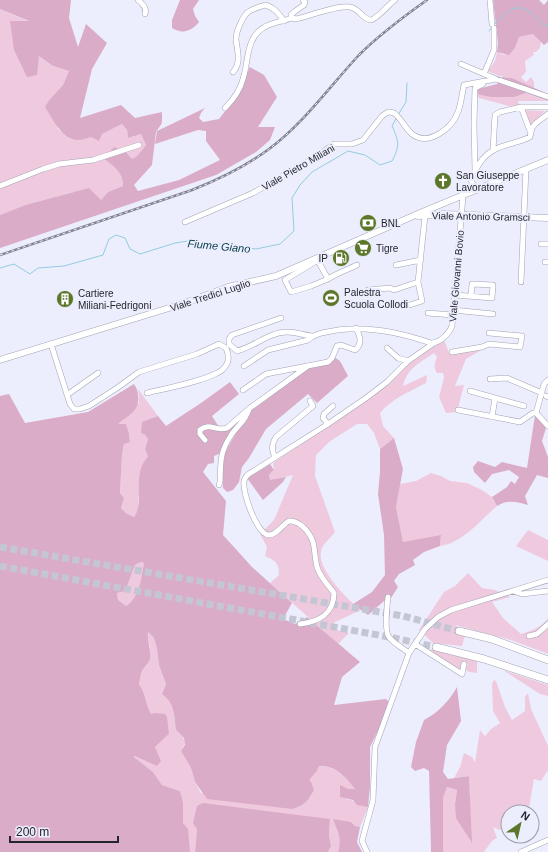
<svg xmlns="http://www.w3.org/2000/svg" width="548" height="852" font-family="Arial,sans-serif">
	<rect width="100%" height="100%" fill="#eceefe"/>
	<!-- green -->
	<path fill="#efcadf" d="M0 9 30 22 10 21 39 56 53 66 69 71 63 85 50 99 58 129 70 139 78 140 102 134 122 124 127 130 128 138 141 134 146 145 137 156 132 159 126 152 104 159C115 166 123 172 123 186L108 192 101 200 74 192 25 205 0 215Z
		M533 34 541 42 540 48 536 52H533L534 55 525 61 526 72 521 77 526 82 531 77 534 82V88L512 78 499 76 488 71 495 61 497 52 504 55 515 48 519 37Z
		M525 93 547 101H518L519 105 509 106 479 98 476 94C493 97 509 98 525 93Z
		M523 110 545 111 529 126Z
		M444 340 450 355 488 346 466 359 455 386 464 385 457 412 446 413 439 397 444 378 443 373H437C433 367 435 363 437 357L434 353C420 363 407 368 403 386L427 375 426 383C409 392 393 398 380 413L383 426 394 438 380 449 374 433 367 424H357L329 442 316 455 315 476 335 532C330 539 322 544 321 552 317 569 348 600 361 610L333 623 337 630 349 633 338 644 270 583 279 575C279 563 276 561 265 556L267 547 260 534 274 520 293 475 270 481 269 475 274 470 273 463 359 405 408 363Z
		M138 389 158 416 142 423 144 434 148 439 145 449 148 457 138 498V513L134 517 126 513 121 508 124 498 120 493 122 454 124 444 130 442 129 434 117 424 139 403Z
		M431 473 441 476 450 481 467 483 482 490 492 497 497 506C484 517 470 534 455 541 451 544 445 545 440 546L441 536 403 542 396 507 400 484 416 481Z
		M528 530 548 540V561L516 546Z
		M141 562 144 563C141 578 140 597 126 606L118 600 117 593 125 591C129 583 131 574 135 565Z
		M468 573 482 588 495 590 511 597 492 602 503 618 521 634C531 631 542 627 548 618V654L511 640 455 625 460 634 465 635 462 646 433 643 419 630 444 592 455 586Z
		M148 632 154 638 157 649 159 665 166 684 162 694C175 704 174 715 176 730 184 738 188 741 181 751L191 768 195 782 201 793 303 805 314 790 308 780 317 771 319 766C335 766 346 777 355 789H348L346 799C355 800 359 806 368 807L360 827 355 826 351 822 339 835 340 843 338 852H328L331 846 329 835 330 820 197 829 195 852H190L183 823V802L180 791 162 785 153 772 134 757 155 747 169 734C161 725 150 716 146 705 143 698 144 691 139 684L141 672 148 664 150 648 148 638Z
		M432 649 477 661V673L469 672 464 668 468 665 465 662 462 664 461 669 457 670 429 651Z
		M503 670 548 685V696L540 694Z
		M494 680 496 681 505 707 512 720 525 711V697L528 693 531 709 548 746V770L541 781 534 779 529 808 523 812H508V827L499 830 493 827 497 838 492 841 484 852H443V797L447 787 457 790 455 804 465 831 471 842 469 776 454 778 460 767 464 753 472 757 475 762 480 730 484 735 485 736 491 729 500 723 493 711 492 684Z"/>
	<!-- forest -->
	<path fill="#dbacc7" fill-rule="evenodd" d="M0 0H71L69 18 78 47 86 24 107 43 92 69 80 118 121 105 135 118 162 112V123L156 132 152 165 134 185 138 191 179 180 220 160 206 141V131L198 130 155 144 157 131 205 108 201 113 199 118 203 122 219 119 236 97 250 67 264 75 277 97 258 127H275L270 140 256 152 216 175 0 248V215L25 205 89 188 101 200 108 192 123 186C123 172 114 166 104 159L114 147 126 152 132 159 137 156 146 145 141 134 128 138 127 130 122 124 102 134 99 141 91 137C87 138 82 140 78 140 63 141 52 118 45 107L50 99 63 85 69 71 53 66 39 56 37 75 27 77 14 50 10 21H29L0 9Z
		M180 0H199L193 9 195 16 199 22C191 32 182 34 172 28V20Z
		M493 0H539L544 5 548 0V42L544 45 533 34 519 37 515 48 509 55 497 52 498 43Z
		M502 77 512 78 548 94V101L526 93 514 97H491L476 94 478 89 497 84Z
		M334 357 340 361 348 376 317 403 308 394 266 429 249 458 242 467 239 482 233 490 227 492 223 488 222 467 225 453 244 418 253 408 306 367Z
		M230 382 239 394 212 416 217 424 224 431 239 420 228 436 219 454 214 456V463L208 464 203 472 226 501 223 535 252 567 292 603 283 619 295 624 307 617 360 662 342 677 334 705 386 699 391 704 370 747V786L368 807 357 805 353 800 340 797V785L348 789H355C346 777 335 765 319 766L317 771 309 780 311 782 314 790C307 802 305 805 292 809L207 799 195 782 191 768 181 751 185 745 184 738 176 730C174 715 175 704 162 694L166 684 159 665 157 649 154 638 148 632C147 641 151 649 150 658 149 664 145 666 142 671 140 675 140 680 139 684 146 694 145 704 151 714L155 713 165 714 167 717 169 734 155 747 161 761 157 766 135 756 134 757 153 772 162 785 180 791 183 802V823L188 829 190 852H0V396L9 394 25 423 88 412 134 384C137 389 138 391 138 397 140 411 127 416 118 424H126L129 434 130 442 124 444 122 454 120 493 124 498 121 508 126 513 134 517C145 504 131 473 148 457L145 449 148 439 144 434 141 433 142 422 158 416 166 426 201 403ZM141 562 144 563C141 578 140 597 126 606L118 600 117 593 125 591C129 583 131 574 135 565Z
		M535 415 546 428 542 441 548 457V478L537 475 525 496 528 505C517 502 508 499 497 506L492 497 507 487 511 481 515 484 519 477 509 470 492 474 485 483 474 472 473 467 478 461 495 467 502 462 527 468Z
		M394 438 403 469 396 507 403 542 441 535 440 546 424 552 413 560 415 565 399 574 394 581 398 587 391 598 384 601 368 615 353 604 372 592 385 575 384 535 378 494 380 472V449Z
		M270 464 274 470 269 475 270 480 286 477 283 482 263 500 247 478C254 473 262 470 270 464Z
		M457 687 461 721 447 745 443 772 448 779 469 776 472 843 456 818 455 804 457 790 447 787 443 798V852H431L429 771 424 768 415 771 411 767 416 742 424 720C438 713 450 700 457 687Z
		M203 803 330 819 329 835 331 846 328 852H195L197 829 193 823 197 806Z
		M333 819 351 822 355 826 360 827 357 842 362 852H338C342 838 338 832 333 819Z"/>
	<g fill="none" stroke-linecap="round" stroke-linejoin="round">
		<!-- stream -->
		<path stroke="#91cddf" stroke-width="1" d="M494 25C517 0 522 4 544 25L548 26
			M489 31 492 27
			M398 115 406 102 407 83
			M0 268 14 264 30 274 38 268 64 266 103 255 109 239 116 235 125 238 130 249 140 254 175 243 188 241 206 242 256 249 280 244 294 231 292 198 300 185 312 172 348 151 365 155 380 165 392 161C400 146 399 141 392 126L397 117"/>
		<!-- highway-tunnel -->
		<path stroke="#c4c6d4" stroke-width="7" stroke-dasharray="7 3.5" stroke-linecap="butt" d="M0 547 403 616 459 631
			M0 566 389 637 436 647"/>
		<!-- minor casing -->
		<g stroke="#a1a3b2" stroke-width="6">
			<path id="minor" d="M138 0C143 4 147 8 145 14
				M303 0 305 2 304 5 294 12 291 15 292 18 296 19C310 16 337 5 350 7 359 8 363 20 371 20 377 19 389 4 395 0
				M490 0 492 24
				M461 64 496 79 548 97
				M233 72C242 62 237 51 236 39 236 32 242 18 247 13 251 9 260 7 265 5 274 7 279 14 284 21
				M484 74 494 50V28
				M225 108C233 100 240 91 243 79 248 65 246 44 258 32 266 23 281 22 292 18
				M530 131 521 107H548
				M493 150 495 115 500 112 521 107
				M475 170 474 124 475 88 483 84
				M0 186 43 169 59 164 93 160 139 145
				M476 191 471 180C475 169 483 155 494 150 505 144 518 143 530 137L532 128 536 123 548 114
				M185 222 253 193 316 157 334 144H352L363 140 382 116 388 112C390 112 392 112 394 113 400 117 406 129 412 134 429 147 452 128 458 112 461 104 462 94 464 85L496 79
				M541 244H548
				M317 259 328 279C337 273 347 270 357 265
				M318 260 285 280 291 292 311 286 328 279
				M545 262H548
				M396 265 421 260
				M521 282 526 169
				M368 290 390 288 394 290 418 282
				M455 295C467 296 479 297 492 298L493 285 472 284 471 296
				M410 305 422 301 418 282 425 216
				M453 310 493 314
				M428 313 453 315
				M281 318 232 335 229 339V344L237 351C254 347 269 332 287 332 295 332 304 335 312 336
				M51 344 70 404 74 409H80L89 406 117 388 139 372 197 354 219 344 226 348
				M387 348 398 358 408 361
				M452 352 482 347 489 344 520 347 522 336 489 333
				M244 366 268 350 308 340C313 335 320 333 327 332 360 324 399 332 431 343 440 343 449 334 452 326L463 196
				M490 379 507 378 542 393
				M243 390 266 374 328 362 332 358 337 346 341 345 355 350C363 344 360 336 356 328
				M470 391 524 406
				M147 393C163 389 216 379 224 368 230 362 229 355 226 348
				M67 395 98 373
				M546 396 548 397
				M458 410 520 422 533 413H536
				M536 413 544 384 548 380
				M536 413 548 426
				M492 417 495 398
				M328 424 323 418 324 414 333 406
				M205 440 200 434V430C210 422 217 432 227 428L250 408 308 366
				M275 458C272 450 271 445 276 437L313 406 310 401
				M219 485 220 482C221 464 219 454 230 437 236 426 245 423 249 409
				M513 591 522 594 548 591
				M388 597C387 606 384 631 389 637 394 644 403 648 409 653
				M300 624C319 622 334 613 334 593 328 585 320 577 317 567 315 559 315 550 313 542 310 533 300 520 289 521 283 524 277 535 269 535 257 535 242 492 244 481 245 477 248 474 252 472L328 424 366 398 387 382 408 361 434 343
				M529 636 537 634 548 624
				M415 644 462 674 464 664
				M367 852 362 841 373 800 375 747 409 653 425 629 438 617 451 610 548 580
				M521 852 548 840"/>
		</g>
		<!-- major casing -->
		<g stroke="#a1a3b2" stroke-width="7">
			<path id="major" d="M418 216 444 214 548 218
				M0 360 182 304 228 287 276 276 420 213 548 160"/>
		</g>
		<!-- highway casing -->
		<g stroke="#a1a3b2" stroke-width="8">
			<path id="highway" d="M459 631 492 639 548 660
				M436 647 484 659 548 680"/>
		</g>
		<!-- minor -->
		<use href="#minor" stroke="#fff" stroke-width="5"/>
		<!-- major -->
		<use href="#major" stroke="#fff" stroke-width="6"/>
		<!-- highway -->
		<use href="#highway" stroke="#fff" stroke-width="7"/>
		<!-- rail casing -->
		<g stroke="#83848f" stroke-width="2.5">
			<path id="rail" d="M0 255 192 190C220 179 245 167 269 149 303 124 330 86 359 55 380 34 403 17 427 0"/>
		</g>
		<!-- rail -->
		<use href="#rail" stroke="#eceefe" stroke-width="1" stroke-dasharray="3" stroke-linecap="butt"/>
	</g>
	<!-- icons -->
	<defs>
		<g id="church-disc" transform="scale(0.9)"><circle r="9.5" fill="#5c772a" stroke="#eceefe"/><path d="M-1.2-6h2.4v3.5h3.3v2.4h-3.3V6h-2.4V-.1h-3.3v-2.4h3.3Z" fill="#fff"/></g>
		<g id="bank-disc" transform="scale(0.9)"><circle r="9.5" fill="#5c772a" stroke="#eceefe"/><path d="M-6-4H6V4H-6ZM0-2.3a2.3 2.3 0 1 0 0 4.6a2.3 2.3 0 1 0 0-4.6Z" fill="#fff"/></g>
		<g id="supermarket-disc" transform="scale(0.9)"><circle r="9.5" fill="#5c772a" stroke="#eceefe"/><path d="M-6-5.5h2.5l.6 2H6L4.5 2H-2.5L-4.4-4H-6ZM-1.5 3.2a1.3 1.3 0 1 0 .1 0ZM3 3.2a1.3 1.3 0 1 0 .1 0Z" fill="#fff"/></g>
		<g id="fuel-disc" transform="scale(0.9)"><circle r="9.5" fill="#5c772a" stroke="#eceefe"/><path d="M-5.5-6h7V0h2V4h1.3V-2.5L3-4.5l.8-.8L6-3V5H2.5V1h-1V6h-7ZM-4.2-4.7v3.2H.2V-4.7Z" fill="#fff"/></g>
		<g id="stadium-disc" transform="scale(0.9)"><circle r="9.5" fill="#5c772a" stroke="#eceefe"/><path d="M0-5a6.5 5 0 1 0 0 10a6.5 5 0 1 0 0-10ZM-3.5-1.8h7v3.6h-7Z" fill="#fff"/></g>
		<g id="building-disc" transform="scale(0.9)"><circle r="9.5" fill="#5c772a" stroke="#eceefe"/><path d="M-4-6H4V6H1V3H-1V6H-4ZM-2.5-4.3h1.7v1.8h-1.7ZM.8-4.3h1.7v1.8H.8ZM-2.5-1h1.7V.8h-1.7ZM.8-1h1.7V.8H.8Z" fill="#fff"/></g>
	</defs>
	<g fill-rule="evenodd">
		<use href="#church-disc" x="443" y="181"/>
		<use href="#bank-disc" x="368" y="223"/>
		<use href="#supermarket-disc" x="363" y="248"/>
		<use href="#fuel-disc" x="341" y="258"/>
		<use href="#stadium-disc" x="331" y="298"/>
		<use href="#building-disc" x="65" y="299"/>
	</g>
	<g text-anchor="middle" stroke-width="4" stroke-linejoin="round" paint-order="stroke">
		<!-- street labels -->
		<g font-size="10" fill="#25262c" stroke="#eceefe">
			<text transform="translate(298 167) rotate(-30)" y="4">Viale Pietro Miliani</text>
			<text transform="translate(481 216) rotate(1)" y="4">Viale Antonio Gramsci</text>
			<text transform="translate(456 276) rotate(-85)" y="4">Viale Giovanni Bovio</text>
			<text transform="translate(210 295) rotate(-18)" y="4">Viale Tredici Luglio</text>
		</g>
		<!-- poi labels -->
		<g font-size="10" fill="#25262c" stroke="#eceefe" text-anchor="start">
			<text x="456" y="179">San Giuseppe<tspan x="456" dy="12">Lavoratore</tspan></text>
			<text x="381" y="227">BNL</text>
			<text x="376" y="252">Tigre</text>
			<text x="328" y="262" text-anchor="end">IP</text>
			<text x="344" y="296">Palestra<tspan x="344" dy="12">Scuola Collodi</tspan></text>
			<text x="78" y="297">Cartiere<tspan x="78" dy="12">Miliani-Fedrigoni</tspan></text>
		</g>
		<!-- water labels -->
		<g font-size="11" font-style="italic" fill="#0a404e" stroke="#eceefe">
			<text transform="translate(219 246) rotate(5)" y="4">Fiume Giano</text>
		</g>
	</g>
	<!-- north arrow -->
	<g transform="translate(520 824) rotate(34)"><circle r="19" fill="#eceefe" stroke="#9c9eaa"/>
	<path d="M0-3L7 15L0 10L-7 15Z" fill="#5c772a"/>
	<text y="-6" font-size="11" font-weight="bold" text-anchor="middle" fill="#25262c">N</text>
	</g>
	<!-- scale -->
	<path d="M10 836v6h108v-6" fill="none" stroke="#25262c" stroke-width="2"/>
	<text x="16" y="836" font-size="12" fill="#25262c" stroke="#eceefe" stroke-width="3" paint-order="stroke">200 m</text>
</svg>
